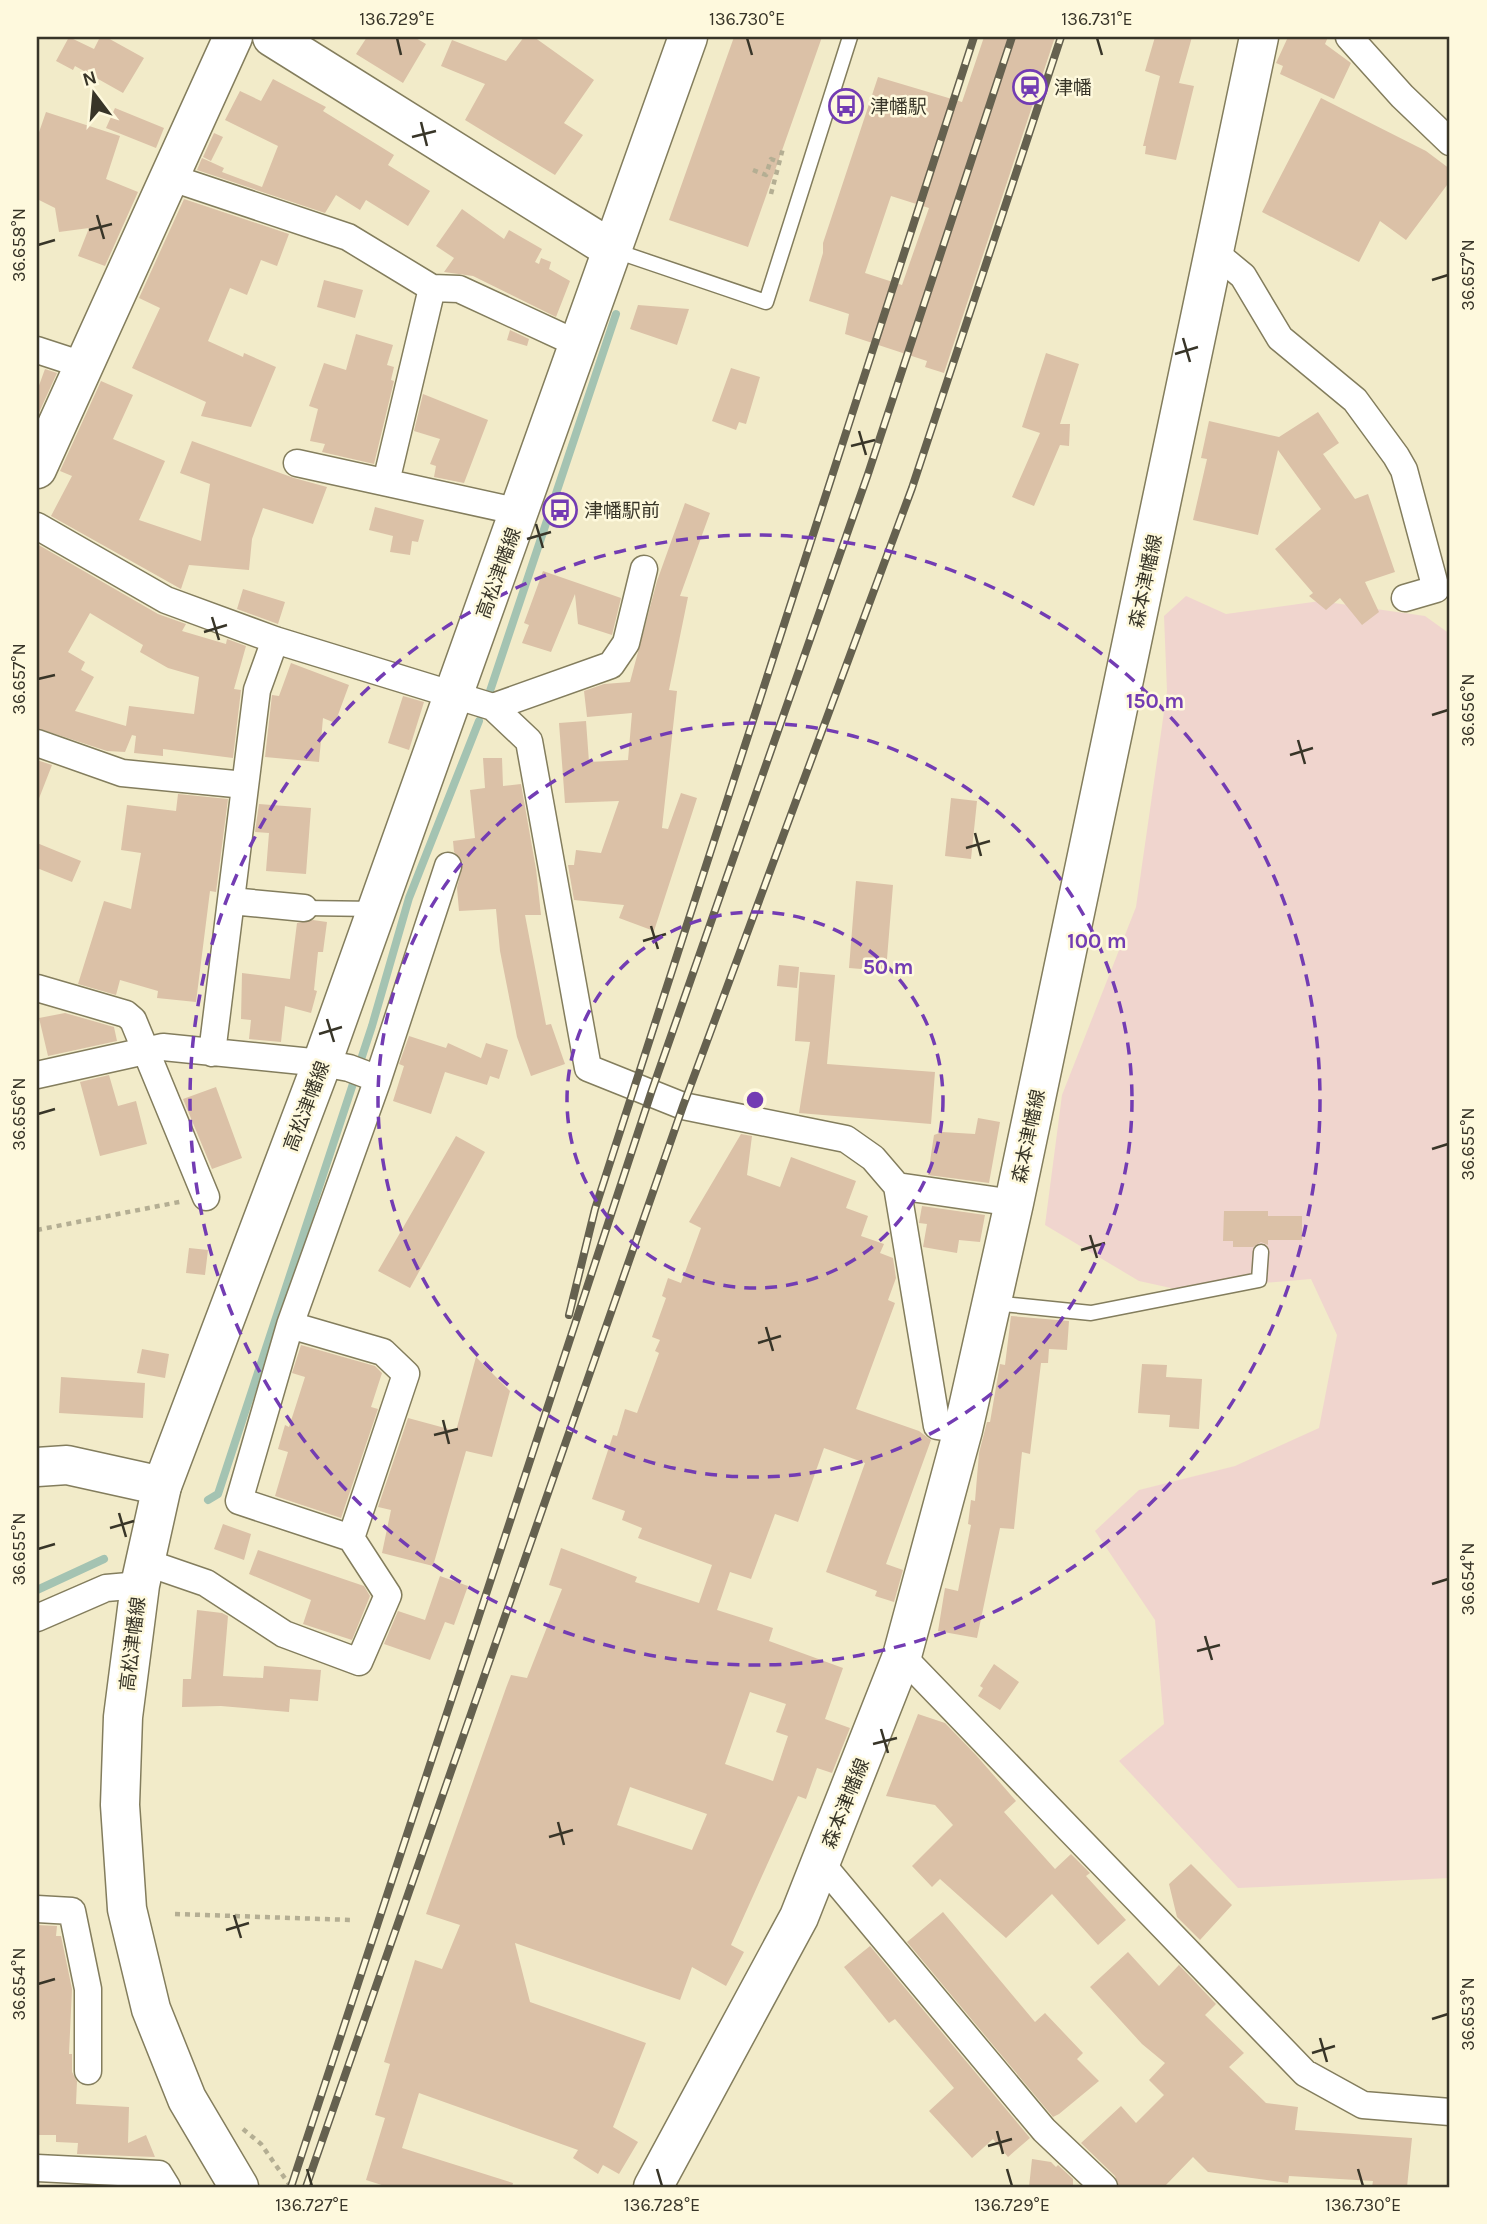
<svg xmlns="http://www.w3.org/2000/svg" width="1487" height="2224" font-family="Karla,'Noto Sans JP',sans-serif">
	<rect width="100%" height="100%" fill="#f2ebc9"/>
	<!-- green -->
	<path fill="#f0d5ce" d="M1186 596 1226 614 1320 601 1425 616 1450 634V1878L1238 1888 1119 1761 1164 1724 1155 1620 1095 1531 1139 1490 1235 1466 1319 1428 1337 1335 1311 1279 1180 1290 1139 1281 1045 1225 1062 1095 1136 907 1167 691 1164 616Z"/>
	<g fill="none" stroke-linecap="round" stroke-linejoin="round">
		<!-- stream -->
		<path stroke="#a4c3b2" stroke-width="8" d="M490 691 616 314
			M208 1500 218 1494 372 1026 409 898 479 721
			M37 1590 104 1559"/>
	</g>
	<!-- building -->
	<path fill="#dbc1a7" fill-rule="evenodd" d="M69 37 94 49 100 37H106L144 58 123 93 75 66 73 70 56 61Z
		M367 37H414L426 44 403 83 356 54Z
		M524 37H534L594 80 564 123 583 135 555 175 465 120 485 84 441 66 452 40 506 61Z
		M734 37H822L748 247 669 220Z
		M984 37H1055L944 373 925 367 927 361 845 334 849 314 809 301 823 253V243L878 77 962 102ZM891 196 929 208 902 285 865 273Z
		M1155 37H1192L1179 83 1194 86 1176 160 1145 154 1146 146H1143L1160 76 1145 71Z
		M1288 37H1328L1325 44 1351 63 1334 99 1280 74 1283 66 1276 63Z
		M273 79 326 107 323 111 394 155 388 165 430 191 408 226 366 200 360 210 336 195 325 213 197 170 202 158 224 168 222 172 262 187 278 146 225 120 240 91 261 101Z
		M1321 98 1426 151 1450 169V181L1406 240 1380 221 1359 262 1262 212Z
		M115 108 164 128 156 148 106 128Z
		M46 112 120 136 106 179 138 192 105 266 78 256 89 228 59 232 55 208 37 199V138Z
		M214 133 223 137 211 161 203 157Z
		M184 199 289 234 277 266 261 260 247 295 230 288 208 341 243 357 244 353 276 367 251 427 201 416 206 402 132 368 160 308 139 298Z
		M462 209 504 239 509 230 542 249 535 262 539 264 541 258 551 262 549 269 570 281 556 317 473 276 444 272 454 258 436 246Z
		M324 280 363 290 355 318 317 307Z
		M638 305 689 309 677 345 630 329Z
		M510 330 529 339 527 346 507 340Z
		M356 334 393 345 387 365 394 367 391 380 394 381 374 464 322 452 325 444 310 441 318 409 309 406 324 363 346 370Z
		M1046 353 1079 364 1060 424H1070L1069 446 1060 445 1034 506 1012 497 1040 433 1022 427Z
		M731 368 760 377 746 424 739 422 736 430 712 421Z
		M45 369 57 373 37 417V391Z
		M101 381 133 395 113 439 165 461 139 520 201 541 210 484 180 473 192 441 294 478 327 487 313 524 263 508 252 539 249 570 189 565 181 589 51 516 72 476 60 471Z
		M423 394 488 420 464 483 434 477 436 466 430 464 440 439 414 431Z
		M1318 412 1339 443 1323 454 1355 499 1368 494 1395 572 1365 582 1379 612 1362 625 1340 598 1326 610 1309 596 1313 593 1275 549 1321 509 1278 450 1258 535 1193 520 1207 459 1201 458 1209 421 1279 437Z
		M685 503 710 513 680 596 688 597 669 690 677 691 662 828 668 829 681 793 697 798 654 931 619 918 624 905 574 900 568 865H574L576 850 601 853 619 801 565 803 559 723 586 721 589 762 628 760 632 713 587 717 584 691 604 684 630 682 657 581Z
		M375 507 424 520 418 542 412 541 410 555 390 552 393 536 369 530Z
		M37 544 158 614 186 624 182 631 226 644 227 639 246 646 234 689 241 690 233 758 163 749V756L134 753 136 736 132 735 125 752 107 751 37 728ZM90 613 143 645 140 652 168 668 199 677 194 714 129 706 126 726 75 711 94 677 81 670 85 662 68 652Z
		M543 571 621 598 612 635 578 624 575 594 551 652 522 643 529 625 524 623Z
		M243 589 285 602 278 624 237 609Z
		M291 663 349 685 335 723 323 718 319 762 265 757 272 695 279 696Z
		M403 696 424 702 409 750 388 743Z
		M483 758H502L503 786 521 784 536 869 541 915H525L546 1025 551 1024 565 1064 531 1076 517 1037 500 951 496 909 459 911 457 888 463 863 454 852 453 841 475 838 470 790 485 788Z
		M37 760 52 765 38 801H37Z
		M178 794 228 799 216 892 210 891 196 1002 157 998 158 991 120 980 116 995 78 984 104 901 131 909 141 853 121 850 127 805 176 811Z
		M951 798 977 801 971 859 945 856Z
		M259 804 311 808 306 874 266 871 269 833 255 832Z
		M37 843 81 861 72 882 37 868Z
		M856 881 893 885 886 971 849 968Z
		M313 920 327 922 323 952H318L314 990 317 991 311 1013 285 1006 281 1042 249 1039 251 1020 241 1019 242 973 290 979 297 923Z
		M779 965 799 967 797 988 777 986Z
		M800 972 835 975 827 1064 935 1072 931 1124 799 1113 810 1042 795 1041Z
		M65 1013 114 1027 117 1041 48 1056 39 1018Z
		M409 1036 446 1048 448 1043 481 1058 486 1043 508 1050 499 1079 490 1076 487 1085 445 1072 431 1114 393 1101 404 1066 399 1064Z
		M109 1075 118 1106 136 1101 147 1144 100 1156 80 1082Z
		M216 1087 242 1158 212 1169 183 1099Z
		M978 1118 1000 1122 989 1183 928 1175 934 1135 942 1132 975 1134Z
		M741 1134 752 1136 747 1175 780 1187 791 1157 856 1181 846 1208 868 1216 861 1236 884 1244 880 1253 893 1258 896 1278 888 1300 895 1303 856 1409 919 1431 931 1440 886 1564 903 1570 894 1602 875 1596 877 1591 826 1572 865 1463 824 1448 798 1522 775 1514 751 1579 730 1572 717 1610 773 1628 769 1641 843 1668 825 1719 850 1728 832 1773 817 1768 806 1799 798 1796 731 1945 744 1952 726 1986 692 1967 680 2000 515 1943 530 2002 646 2043 613 2127 638 2142 619 2174 603 2165 598 2174 573 2158 578 2150 419 2093 402 2148 513 2183 512 2187H388L366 2180 385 2118 375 2115 390 2064 384 2062 415 1960 442 1969 460 1925 426 1914 506 1688 511 1675 527 1678 562 1589 549 1585 561 1548 637 1577 635 1582 699 1603 712 1565 638 1538 642 1528 622 1520 625 1511 592 1499 613 1435 617 1436 625 1409 637 1413 659 1353 655 1351 660 1340 652 1337 666 1298 662 1296 668 1278 681 1283 701 1228 689 1222ZM750 1692 786 1704 776 1732 788 1736 773 1781 725 1764ZM630 1787 707 1814 692 1850 617 1825Z
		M456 1136 485 1152 410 1288 378 1271Z
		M922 1206 985 1215 980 1242 959 1240 957 1253 923 1247 927 1224 919 1223Z
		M1224 1211H1268V1216H1302V1240H1268V1245L1261 1242 1253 1247H1233V1241H1223Z
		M189 1248 208 1250 205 1275 186 1273Z
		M1011 1316 1069 1321 1067 1350 1049 1349 1048 1363H1041L1030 1454 1022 1452 1014 1529 1000 1528 977 1638 938 1631 945 1588 958 1591 971 1525 968 1524 971 1500 975 1501 979 1453 987 1422H990L1000 1364 1005 1365Z
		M301 1345 375 1366 382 1373 371 1407 378 1409 341 1518 275 1496 288 1452 278 1449 285 1425 289 1427 305 1377 292 1373Z
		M142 1349 169 1354 165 1378 137 1373Z
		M476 1357 510 1391 492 1457 466 1451 433 1566 382 1553 391 1510 378 1507 408 1418 456 1431Z
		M1142 1364 1167 1365 1166 1377 1202 1379 1199 1429 1169 1427 1170 1415 1138 1413Z
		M61 1377 145 1383 143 1418 59 1413Z
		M223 1524 251 1534 244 1560 214 1549Z
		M258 1550 364 1586 370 1596 352 1640 303 1624 311 1600 249 1574Z
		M440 1576 468 1586 454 1625 445 1622 430 1660 384 1644 398 1611 425 1620Z
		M197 1610 222 1613 228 1616 223 1676 263 1678 264 1666 321 1670 318 1701 290 1699 289 1712 221 1706 182 1707 183 1679H191Z
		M994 1664 1019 1682 1000 1710 978 1696 983 1688 980 1686Z
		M918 1714 945 1723 976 1755 1016 1801 1004 1812 1055 1869 1071 1854 1090 1873 1086 1876 1126 1920 1098 1945 1052 1894 1006 1938 940 1879 932 1887 912 1866 953 1825 935 1805 886 1796Z
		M1191 1864 1232 1905 1200 1940 1177 1917 1169 1884Z
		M943 1912 1035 2022 1045 2013 1083 2053 1077 2059 1099 2081 1059 2114 1053 2117 907 1942Z
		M37 1925 57 1926 56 1936H61L72 1989 69 2054H72V2072L77 2081 76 2104 129 2107 128 2143 146 2135 155 2157 77 2154 78 2143 56 2142V2135H37Z
		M870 1946 1030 2138 1008 2157 993 2139 972 2158 929 2111 954 2088 895 2019 889 2023 844 1967Z
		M1128 1952 1159 1986 1179 1965 1216 2004 1205 2015 1244 2053 1229 2067 1266 2103 1298 2107 1295 2130 1412 2138 1407 2187H1372L1373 2181 1289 2176 1288 2183 1208 2172 1193 2157 1164 2187H1119L1115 2176 1081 2143 1121 2106 1136 2123 1164 2095 1149 2080 1165 2063 1142 2044 1090 1987Z
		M1032 2159 1051 2162 1056 2167 1058 2165 1073 2179V2187H1029Z"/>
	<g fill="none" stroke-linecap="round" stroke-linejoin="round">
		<!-- lane casing -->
		<g stroke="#837d5d" stroke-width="17">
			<path id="lane" d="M613 250 766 302 850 37
				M304 908 376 909
				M993 1303 1091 1313 1259 1280 1261 1252"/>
		</g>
		<!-- street casing -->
		<g stroke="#837d5d" stroke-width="29">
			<path id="street" d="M1349 37 1402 96 1450 142
				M169 177 348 237 432 288 459 289 578 344
				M1214 252 1243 276 1280 338 1355 400 1396 456 1404 470 1436 589 1405 598
				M37 350 83 365
				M297 463 520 512
				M386 482 432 288
				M37 526 166 600 275 640 493 707 529 741 588 1068 683 1106 846 1139 873 1158 897 1186 937 1426 963 1430
				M493 707 611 665 626 643 644 569
				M37 743 122 773 245 785
				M231 901 304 908
				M37 988 126 1014 133 1020 206 1197
				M212 1053 257 690 275 640
				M37 1075 163 1047 322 1063 349 1068 378 1079
				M897 1186 1014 1203
				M351 1538 239 1501 290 1325 378 1079 448 866
				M145 1562 206 1583 284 1634 359 1662 388 1595 351 1538 406 1374 383 1352 290 1325
				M37 1618 106 1588 140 1585
				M902 1656 1305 2073 1363 2105 1450 2112
				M821 1863 1044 2130 1104 2187
				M37 1909 72 1911 88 1989V2071
				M37 2168 159 2174 167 2187"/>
		</g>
		<!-- secondary casing -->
		<g stroke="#837d5d" stroke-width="41">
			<path id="secondary" d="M272 37 611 249
				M37 469 233 37
				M37 1467 67 1465 162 1486
				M653 2187 799 1917 902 1656 963 1430 1014 1203 1259 37"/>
		</g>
		<!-- primary casing -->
		<g stroke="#837d5d" stroke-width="41">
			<path id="primary" d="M239 2187 187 2099 151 2009 127 1909 120 1805 123 1717 140 1585 162 1486 322 1063 688 37"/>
		</g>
		<!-- path -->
		<path stroke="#b4ae93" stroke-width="4.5" stroke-dasharray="5 5" stroke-linecap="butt" d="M753 170 766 175 771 159 779 162
			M771 194 783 148
			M37 1230 184 1201
			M175 1914 352 1920
			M243 2129 261 2144 291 2187"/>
		<!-- lane -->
		<use href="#lane" stroke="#fff" stroke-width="14"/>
		<!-- street -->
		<use href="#street" stroke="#fff" stroke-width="26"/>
		<!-- secondary -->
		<use href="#secondary" stroke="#fff" stroke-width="38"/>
		<!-- primary -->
		<use href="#primary" stroke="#fff" stroke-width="38"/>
		<!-- rail casing -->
		<g stroke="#65614f" stroke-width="8">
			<path id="rail" d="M569 1315 595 1209 974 37
				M291 2187 651 1093 868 474 1012 37
				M306 2187 683 1106 912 488 1061 37"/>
		</g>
		<!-- rail -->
		<use href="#rail" stroke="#fef9dd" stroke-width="5" stroke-dasharray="16" stroke-linecap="butt"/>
	</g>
	<!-- ticks -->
	<path fill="none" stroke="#383528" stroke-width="2.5" d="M397 38 401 55M747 38 752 55M1097 38 1102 55M421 122 427 146M412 137 436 131M97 215 104 239M89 230 112 224M38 245 55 240M1432 280 1448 275M1183 338 1190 362M1175 354 1198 347M859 431 866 455M851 446 875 440M536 524 543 548M527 539 551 532M212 617 219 640M204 632 227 625M38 679 55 675M1432 715 1448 710M1298 740 1305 764M1290 755 1313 748M975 833 981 856M966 848 990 841M651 926 658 949M643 941 666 934M327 1019 334 1042M319 1034 342 1027M38 1114 55 1109M1432 1149 1448 1144M1090 1235 1097 1258M1081 1250 1105 1243M766 1327 773 1351M758 1343 781 1336M443 1420 449 1444M434 1435 458 1429M119 1513 126 1537M110 1528 134 1521M38 1549 55 1544M1432 1584 1448 1579M1205 1636 1212 1660M1197 1651 1220 1645M881 1729 888 1753M873 1744 897 1738M558 1822 564 1845M549 1837 573 1830M234 1915 241 1938M226 1930 249 1923M38 1984 55 1979M1432 2019 1448 2014M1320 2038 1327 2062M1312 2053 1335 2046M997 2131 1003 2154M988 2146 1012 2139M307 2169 312 2186M657 2169 662 2186M1007 2169 1012 2186M1358 2169 1363 2186"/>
	<!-- distance rings -->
	<g fill="none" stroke="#733cb3" stroke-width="3.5" stroke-dasharray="12 9">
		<circle cx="755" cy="1100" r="188"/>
		<circle cx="755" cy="1100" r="377"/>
		<circle cx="755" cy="1100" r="565"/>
	</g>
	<!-- icons -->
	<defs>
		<g id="station-ring" transform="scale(1.75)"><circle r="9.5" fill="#fef9dd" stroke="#733cb3" stroke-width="1.5"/><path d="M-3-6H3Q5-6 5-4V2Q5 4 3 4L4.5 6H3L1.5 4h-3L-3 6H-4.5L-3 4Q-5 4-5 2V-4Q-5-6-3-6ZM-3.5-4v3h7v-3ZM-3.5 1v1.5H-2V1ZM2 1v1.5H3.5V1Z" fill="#733cb3"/></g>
		<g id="bus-ring" transform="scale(1.75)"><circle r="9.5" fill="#fef9dd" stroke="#733cb3" stroke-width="1.5"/><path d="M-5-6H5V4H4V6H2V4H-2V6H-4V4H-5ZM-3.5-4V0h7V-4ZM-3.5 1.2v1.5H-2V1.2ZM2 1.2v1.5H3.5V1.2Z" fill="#733cb3"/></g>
	</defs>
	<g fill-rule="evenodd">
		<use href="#station-ring" x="1030" y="87"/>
		<use href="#bus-ring" x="846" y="106"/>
		<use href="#bus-ring" x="560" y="510"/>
	</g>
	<g text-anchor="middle" stroke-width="5" stroke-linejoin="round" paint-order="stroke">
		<!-- poi labels -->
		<g font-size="19" fill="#383528" stroke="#fef9dd" text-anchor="start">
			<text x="1054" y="94">津幡</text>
			<text x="870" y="113">津幡駅</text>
			<text x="584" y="517">津幡駅前</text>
		</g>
		<!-- street labels -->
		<g font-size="19" fill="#383528" stroke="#fef9dd">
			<text transform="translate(498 573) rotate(-70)" y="7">高松津幡線</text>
			<text transform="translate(1145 581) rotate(-78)" y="7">森本津幡線</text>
			<text transform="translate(306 1106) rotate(-69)" y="7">高松津幡線</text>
			<text transform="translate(1028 1136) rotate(-78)" y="7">森本津幡線</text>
			<text transform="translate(132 1644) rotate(-83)" y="7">高松津幡線</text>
			<text transform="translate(845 1803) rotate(-68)" y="7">森本津幡線</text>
		</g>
	</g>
	<circle cx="755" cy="1100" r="10" fill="#733cb3" stroke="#fef9dd" stroke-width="3.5"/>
	<g font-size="21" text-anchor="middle" font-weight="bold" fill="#733cb3" stroke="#fef9dd" stroke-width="5" stroke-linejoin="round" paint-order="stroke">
		<text x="1155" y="708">150 m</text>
		<text x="1097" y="948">100 m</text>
		<text x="888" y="974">50 m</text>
	</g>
	<!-- border -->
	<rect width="1487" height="2224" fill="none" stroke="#fef9dd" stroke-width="77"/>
	<!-- north arrow -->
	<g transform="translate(94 94) rotate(344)" stroke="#fef9dd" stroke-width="5" paint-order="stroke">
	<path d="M0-5L12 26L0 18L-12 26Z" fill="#383528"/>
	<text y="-10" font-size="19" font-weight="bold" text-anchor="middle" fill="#383528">N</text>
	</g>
	<rect x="38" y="38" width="1410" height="2148" fill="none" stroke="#383528" stroke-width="2.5"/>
	<g font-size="18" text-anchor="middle" fill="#383528">
		<text x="397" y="25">136.729°E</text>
		<text x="747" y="25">136.730°E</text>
		<text x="1097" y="25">136.731°E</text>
		<text transform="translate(19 245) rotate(-90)" y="6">36.658°N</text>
		<text transform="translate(1468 275) rotate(-90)" y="6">36.657°N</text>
		<text transform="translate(19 679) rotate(-90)" y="6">36.657°N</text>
		<text transform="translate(1468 710) rotate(-90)" y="6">36.656°N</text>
		<text transform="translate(19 1114) rotate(-90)" y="6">36.656°N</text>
		<text transform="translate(1468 1144) rotate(-90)" y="6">36.655°N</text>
		<text transform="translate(19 1549) rotate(-90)" y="6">36.655°N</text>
		<text transform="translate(1468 1579) rotate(-90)" y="6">36.654°N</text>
		<text transform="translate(19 1984) rotate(-90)" y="6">36.654°N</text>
		<text transform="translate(1468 2014) rotate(-90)" y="6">36.653°N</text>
		<text x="312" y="2211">136.727°E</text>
		<text x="662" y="2211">136.728°E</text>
		<text x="1012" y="2211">136.729°E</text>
		<text x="1363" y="2211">136.730°E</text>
	</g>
</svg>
